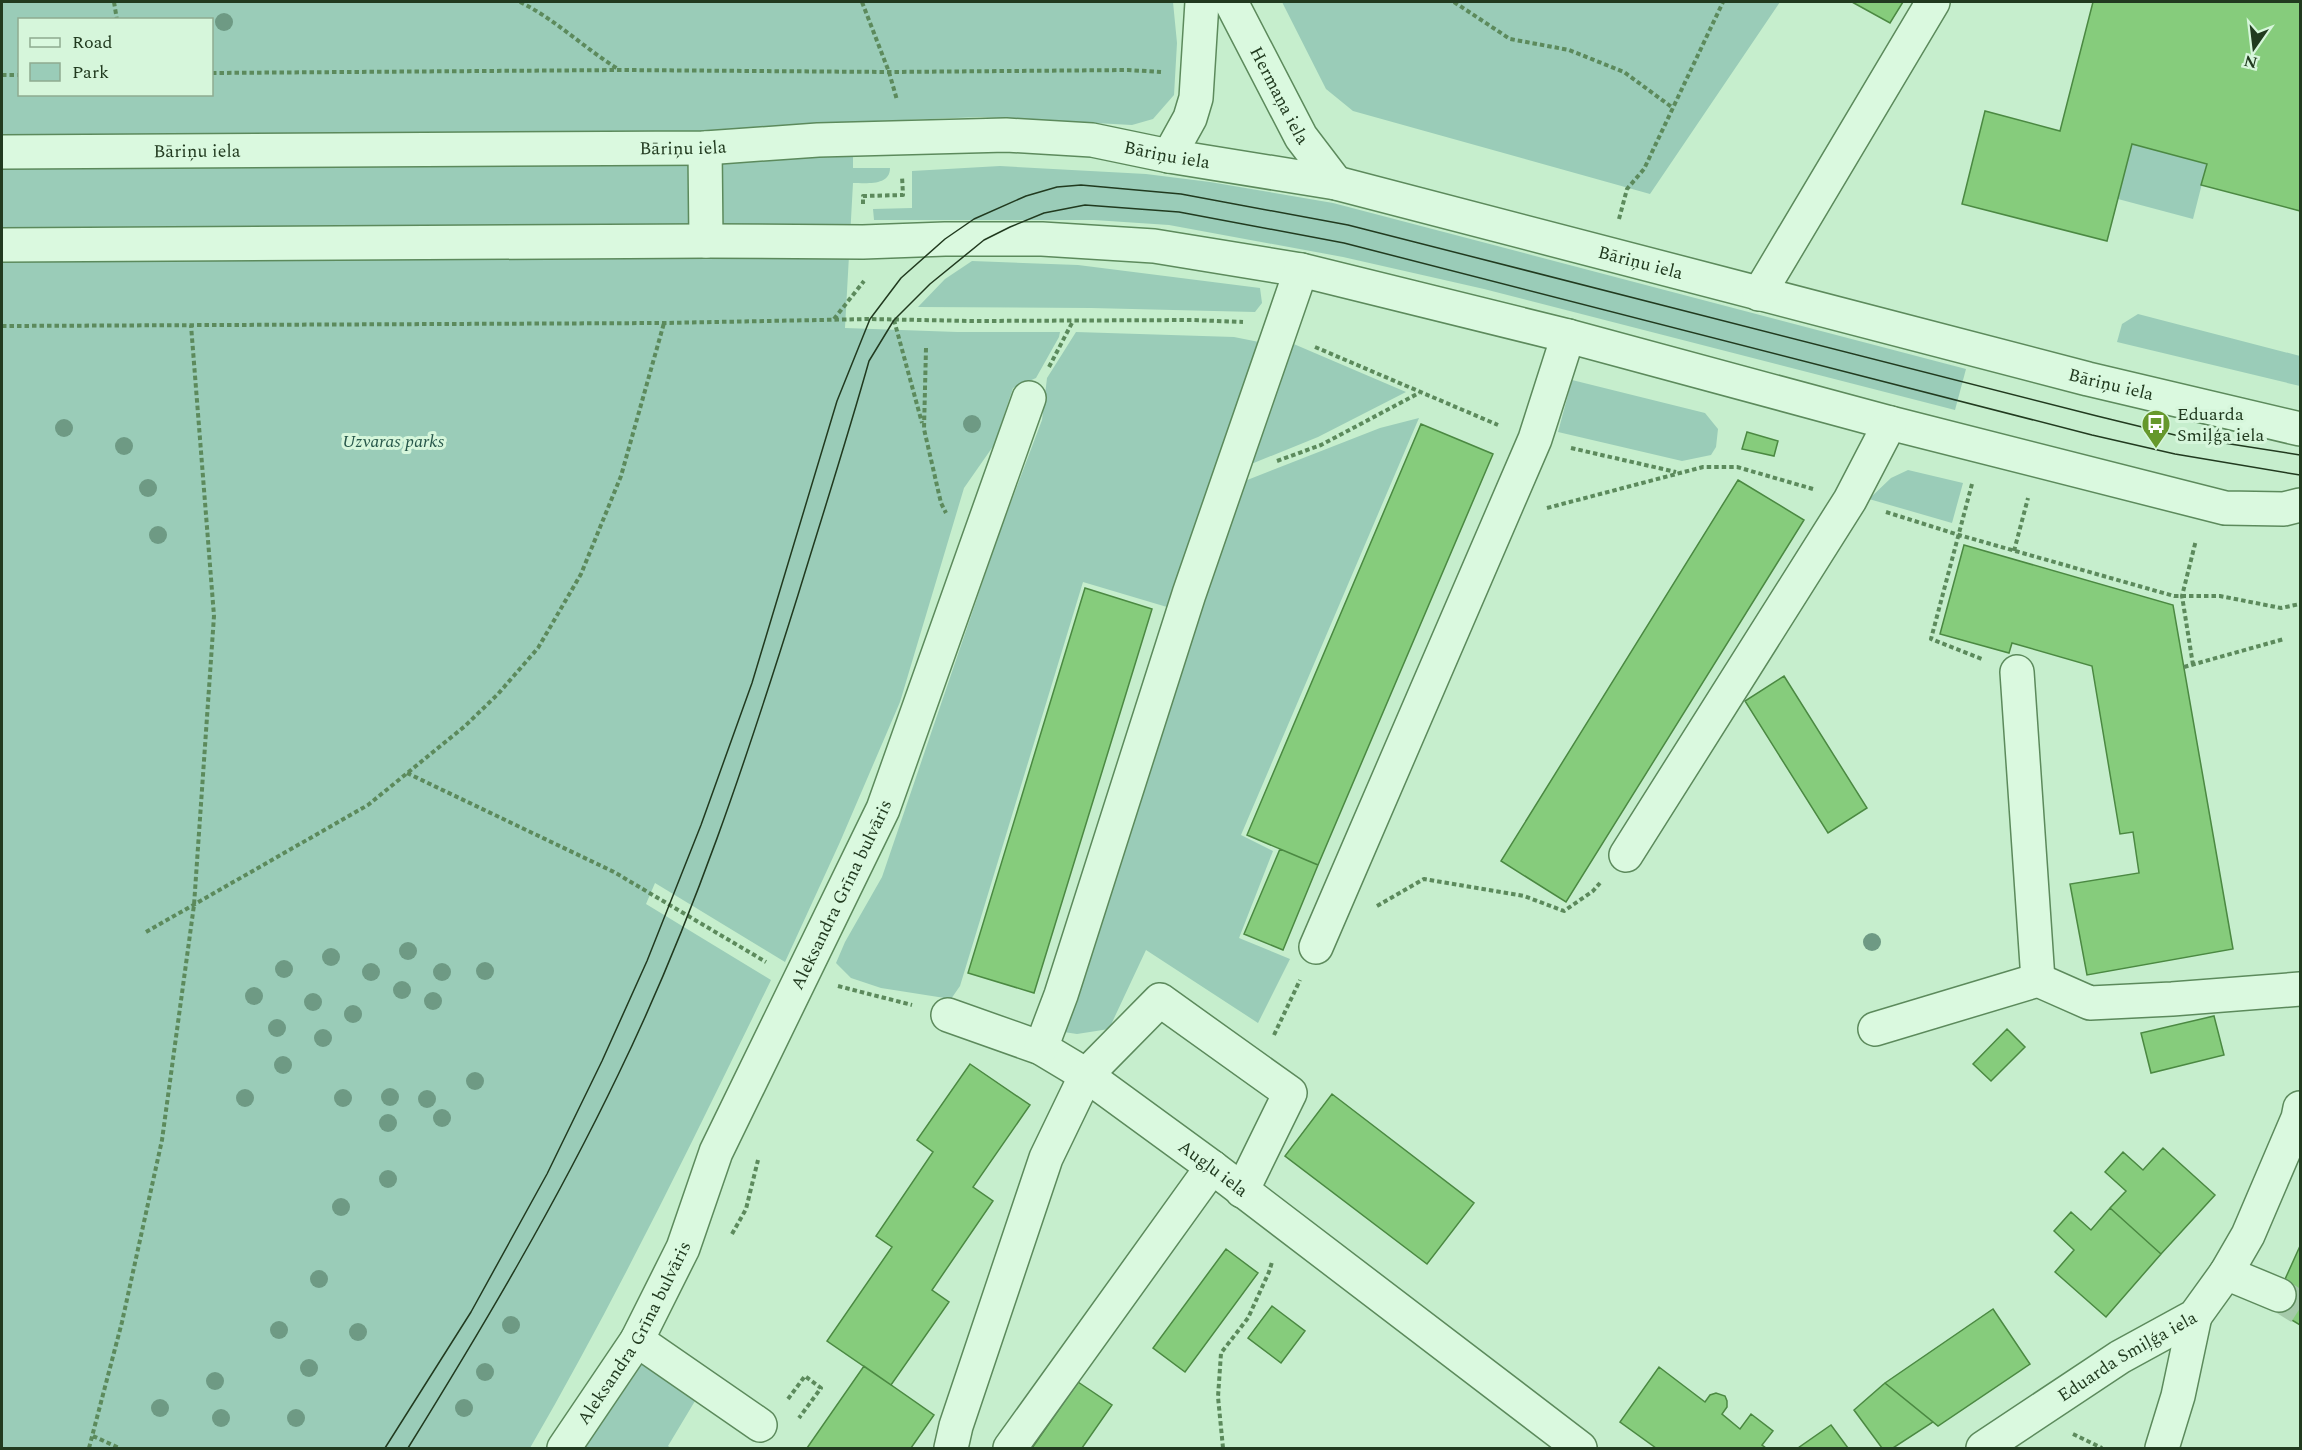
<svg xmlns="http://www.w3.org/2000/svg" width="2302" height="1450" font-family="Spectral,serif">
	<rect width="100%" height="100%" fill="#c6eecd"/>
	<!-- green -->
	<path fill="#9accb8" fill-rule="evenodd" d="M2 2H1173L1177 43 1174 95 1153 119 1132 125 981 117 853 122V168H890C890 186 867 183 853 183L845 328 957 332H1060L1059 337 1036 378 1013 388 994 445 964 488 900 702 840 842 785 962 655 883 646 904 771 980C694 1138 618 1296 530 1448H2ZM20 20H212V94H20Z
		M1282 2H1780L1650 194 1353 111 1326 89Z
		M2132 144 2207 164 2193 219 2118 199Z
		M1000 166 1146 174 1210 182 1333 203 1966 369 1955 410 1484 289 1343 257 1169 225 1094 220H874L873 209 912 208V171Z
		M972 261 1078 265 1260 288 1262 303 1255 312 1091 308 918 307 945 279Z
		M2138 314 2300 356V386L2117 342 2122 324Z
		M1076 332 1234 337 1264 343 1177 610 1083 582 960 986 951 999 881 988 851 978 836 963 845 942 882 877 999 534 1042 420 1047 378Z
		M1282 339 1406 392 1318 437 1234 471Z
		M1572 380 1705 413 1718 429 1716 447 1711 455 1682 461 1558 432Z
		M1419 418 1241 835 1273 851 1239 938 1290 959 1258 1023 1146 950 1109 1029 1077 1034 1057 1031 1232 486 1380 428Z
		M1908 470 1963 483 1952 523 1869 499 1891 478Z
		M642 1364 695 1401 668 1446 671 1448H585Z"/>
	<!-- building -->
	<path fill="#86cc7c" stroke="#4b8942" stroke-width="1.5" d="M1852 2H1903L1890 23Z
		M2093 2H2300V211L2201 185 2207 164 2132 144 2107 241 1962 204 1985 111 2060 131Z
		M1421 424 1493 454 1318 865 1247 835Z
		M1747 432 1778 441 1774 456 1742 449Z
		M1738 480 1804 520 1566 902 1501 861Z
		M1964 545 2173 605 2233 949 2087 975 2070 884 2139 873 2133 832 2120 834 2092 666 2012 643 2009 653 1940 634Z
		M1085 588 1152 609 1034 993 968 973Z
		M1784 676 1867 808 1828 833 1745 701Z
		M1280 849 1318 865 1283 950 1244 934Z
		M2214 1016 2224 1055 2151 1073 2141 1033Z
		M2007 1029 2025 1047 1991 1081 1973 1064Z
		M970 1064 1030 1105 973 1187 993 1201 932 1290 949 1302 891 1385 827 1341 892 1247 876 1236 933 1152 917 1140Z
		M1332 1094 1474 1203 1427 1264 1285 1156Z
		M2163 1148 2215 1195 2161 1254 2110 1208 2126 1191 2105 1172 2123 1152 2143 1170Z
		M2110 1208 2161 1254 2106 1317 2055 1272 2074 1250 2054 1231 2071 1212 2091 1230Z
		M2300 1246V1325L2272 1308Z
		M1226 1249 1258 1273 1185 1372 1153 1348Z
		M1272 1306 1305 1331 1281 1363 1248 1338Z
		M1993 1309 2030 1364 1938 1426 1885 1383Z
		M864 1366 934 1415 911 1448H807Z
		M1659 1367 1705 1402 1710 1395 1716 1393 1725 1396 1727 1401V1407L1722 1414 1740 1429 1751 1414 1773 1431 1762 1445 1766 1448H1656L1620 1422Z
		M1078 1382 1112 1405 1082 1448H1032Z
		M1885 1383 1933 1422 1893 1448H1882L1854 1410Z
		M1831 1425 1848 1448H1798Z"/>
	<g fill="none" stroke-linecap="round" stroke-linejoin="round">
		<!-- minor-tunnel -->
		<path stroke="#a5caaa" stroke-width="33" stroke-dasharray="33 16" stroke-linecap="butt" d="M2279 1295 2300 1308"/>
		<!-- minor casing -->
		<g stroke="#5c8a5c" stroke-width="36">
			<g id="minor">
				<path id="s1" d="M1231 2 1301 137 1336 183"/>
				<path d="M705 148 706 241"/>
				<path id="s2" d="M2 152 705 148 818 140 1006 135 1092 140 1169 156 1336 183 2088 379 2300 429"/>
				<path d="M1169 156 1190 118 1196 98 1202 2"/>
				<path d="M2 245 706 241 863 242 945 239H1042L1154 246 1301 270 1568 336 1890 423 2225 508 2284 509 2300 505"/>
				<path d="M1759 294 1933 2"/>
				<path d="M2017 672 2038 980"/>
				<path d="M1626 855 1850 500 1890 423"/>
				<path d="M1316 947 1535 439 1568 336"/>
				<path id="s3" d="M948 1015 1041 1048 1086 1075 1212 1167 1580 1448"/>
				<path d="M1875 1029 2038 980 2090 1003 2172 999 2300 989"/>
				<path d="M1041 1048 1061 995 1189 594 1301 270"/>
				<path d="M2226 1273 2279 1295"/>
				<path d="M637 1340 760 1425"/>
				<path id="s4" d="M564 1448 637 1340 683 1248 716 1152 883 809 1029 398"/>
				<path d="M951 1448 956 1426 1046 1158 1086 1075 1160 1000 1290 1093 1242 1191"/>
				<path d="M1010 1448 1212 1167"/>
				<path id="s5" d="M1983 1448 2120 1357 2195 1316 2226 1273 2248 1235 2298 1118 2300 1108"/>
				<path d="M2162 1448 2178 1396 2195 1316"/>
			</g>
		</g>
		<!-- path -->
		<path stroke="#5c8a5c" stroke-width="4" stroke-dasharray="4.5 3" stroke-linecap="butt" d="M114 2 117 20
			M520 2C555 19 584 48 618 69
			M862 2 889 72 897 100
			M1454 2 1510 39 1569 50 1624 72 1673 108
			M212 73 620 70 889 72 1128 70 1161 72
			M2 75H20
			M863 204V196L903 195 902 176
			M1619 219 1627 189 1644 169 1723 2
			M834 319 864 281
			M894 320 922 423
			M2 326 664 323 870 319 972 321 1192 320 1243 322
			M1315 347 1498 425
			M926 348 924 429 941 503 946 513
			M1049 367 1073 321
			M1571 448 1676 472
			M1277 461 1321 445 1419 393
			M1972 484 1931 639 1982 659
			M1547 508 1703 467H1737L1813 489
			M1886 512 1959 535 2174 596H2220L2281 608 2300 604
			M2014 551 2028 498
			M2193 665 2182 596 2196 540
			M2184 667 2284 639
			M407 773 614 872 766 962
			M1377 906 1424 879 1524 896 1564 911 1593 891 1600 883
			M146 932 368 805 465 726 498 694 538 648 581 574 621 476 664 323
			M838 986 912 1005
			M1274 1035 1300 980
			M732 1234 746 1209 758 1160
			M788 1399 805 1376 821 1388 799 1418
			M2073 1434 2102 1448
			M93 1436 119 1448
			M89 1448 122 1322 162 1140 194 905 214 616 191 325
			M1223 1448 1218 1397 1221 1353 1248 1318 1269 1272 1272 1262"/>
		<!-- minor -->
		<use href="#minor" stroke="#daf9df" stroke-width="33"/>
		<!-- tram -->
		<path stroke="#213a1f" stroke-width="1.5" d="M385 1448 471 1312 547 1174 602 1061 647 961 701 825 752 683 837 401 870 319 901 278 945 239 974 219 1026 196 1057 187 1081 185 1181 194 1348 225 2097 416 2179 436 2300 455
			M408 1448C483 1327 556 1204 618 1075 693 921 747 758 798 595 822 517 847 439 869 361L894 320 930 284 984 240 1010 227 1044 213 1085 205 1179 212 1344 243 2092 435 2175 454 2300 475"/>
	</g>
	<!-- trees -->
	<g fill="#6e9a84">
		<circle cx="224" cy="22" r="9"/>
		<circle cx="972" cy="424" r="9"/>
		<circle cx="64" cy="428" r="9"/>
		<circle cx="124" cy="446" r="9"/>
		<circle cx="148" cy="488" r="9"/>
		<circle cx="158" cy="535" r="9"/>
		<circle cx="1872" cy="942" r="9"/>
		<circle cx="408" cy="951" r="9"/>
		<circle cx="331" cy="957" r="9"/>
		<circle cx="284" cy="969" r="9"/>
		<circle cx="485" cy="971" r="9"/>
		<circle cx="371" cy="972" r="9"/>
		<circle cx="442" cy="972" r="9"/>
		<circle cx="402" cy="990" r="9"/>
		<circle cx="254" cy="996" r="9"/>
		<circle cx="433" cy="1001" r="9"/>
		<circle cx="313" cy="1002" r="9"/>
		<circle cx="353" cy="1014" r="9"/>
		<circle cx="277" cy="1028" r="9"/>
		<circle cx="323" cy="1038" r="9"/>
		<circle cx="283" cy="1065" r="9"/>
		<circle cx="475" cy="1081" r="9"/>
		<circle cx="390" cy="1097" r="9"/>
		<circle cx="245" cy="1098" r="9"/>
		<circle cx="343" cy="1098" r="9"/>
		<circle cx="427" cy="1099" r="9"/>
		<circle cx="442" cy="1118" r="9"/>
		<circle cx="388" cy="1123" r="9"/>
		<circle cx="388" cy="1179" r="9"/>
		<circle cx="341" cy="1207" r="9"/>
		<circle cx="319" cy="1279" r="9"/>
		<circle cx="511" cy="1325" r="9"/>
		<circle cx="279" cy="1330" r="9"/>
		<circle cx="358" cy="1332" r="9"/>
		<circle cx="309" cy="1368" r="9"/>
		<circle cx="485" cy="1372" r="9"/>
		<circle cx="215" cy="1381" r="9"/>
		<circle cx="160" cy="1408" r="9"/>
		<circle cx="464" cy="1408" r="9"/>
		<circle cx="221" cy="1418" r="9"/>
		<circle cx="296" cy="1418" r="9"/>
	</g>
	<!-- icons -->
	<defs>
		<g id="bus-pin" transform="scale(1.5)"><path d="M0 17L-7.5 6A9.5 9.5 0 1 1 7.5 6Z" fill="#66982c" stroke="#d6f6db"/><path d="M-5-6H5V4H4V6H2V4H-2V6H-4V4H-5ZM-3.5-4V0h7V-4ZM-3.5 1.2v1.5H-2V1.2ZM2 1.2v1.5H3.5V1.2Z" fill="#fff"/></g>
	</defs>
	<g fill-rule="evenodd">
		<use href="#bus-pin" x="2156" y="424"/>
	</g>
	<g text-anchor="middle" stroke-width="6" stroke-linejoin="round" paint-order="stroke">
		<!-- street labels -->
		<g font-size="18" fill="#213a1f" stroke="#d6f6db">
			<text dy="6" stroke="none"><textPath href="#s1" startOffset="105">Hermaņa iela</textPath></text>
			<text dy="6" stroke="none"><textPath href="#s2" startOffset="681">Bāriņu iela</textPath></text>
			<text dy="6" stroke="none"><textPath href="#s2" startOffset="195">Bāriņu iela</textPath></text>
			<text dy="6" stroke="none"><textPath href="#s2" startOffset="1167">Bāriņu iela</textPath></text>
			<text dy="6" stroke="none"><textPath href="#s2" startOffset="1653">Bāriņu iela</textPath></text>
			<text dy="6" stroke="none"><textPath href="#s2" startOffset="2139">Bāriņu iela</textPath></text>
			<text dy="6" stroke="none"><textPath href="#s4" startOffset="621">Aleksandra Grīna bulvāris</textPath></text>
			<text dy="6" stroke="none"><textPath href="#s3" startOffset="309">Augļu iela</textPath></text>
			<text dy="6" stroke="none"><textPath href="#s4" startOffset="135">Aleksandra Grīna bulvāris</textPath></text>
			<text dy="6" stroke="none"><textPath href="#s5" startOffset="171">Eduarda Smiļģa iela</textPath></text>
		</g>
		<!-- poi labels -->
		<g font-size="18" fill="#213a1f" stroke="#d6f6db" text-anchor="start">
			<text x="2177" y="420">Eduarda<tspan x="2177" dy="21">Smiļģa iela</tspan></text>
		</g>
		<!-- park labels -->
		<g font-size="18" font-style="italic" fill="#265649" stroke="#d6f6db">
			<text x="393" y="447">Uzvaras parks</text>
		</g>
	</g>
	<!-- border -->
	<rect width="2302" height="1450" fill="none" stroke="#213a1f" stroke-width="6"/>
	<!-- legend -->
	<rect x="18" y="18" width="195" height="78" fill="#d6f6db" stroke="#8eab90" stroke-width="1.5"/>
	<rect x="30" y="38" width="30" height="9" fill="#daf9df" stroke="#8eab90" stroke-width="1.5"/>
	<text x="72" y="48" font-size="18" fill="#213a1f">Road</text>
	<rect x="30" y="63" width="30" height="18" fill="#9accb8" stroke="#8eab90" stroke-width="1.5"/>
	<text x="72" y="78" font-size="18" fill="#213a1f">Park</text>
	<!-- north arrow -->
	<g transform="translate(2254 48) rotate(194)" stroke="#d6f6db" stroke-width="4.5" paint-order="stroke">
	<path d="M0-4.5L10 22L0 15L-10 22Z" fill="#213a1f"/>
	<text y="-9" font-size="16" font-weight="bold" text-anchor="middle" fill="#213a1f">N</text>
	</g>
</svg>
